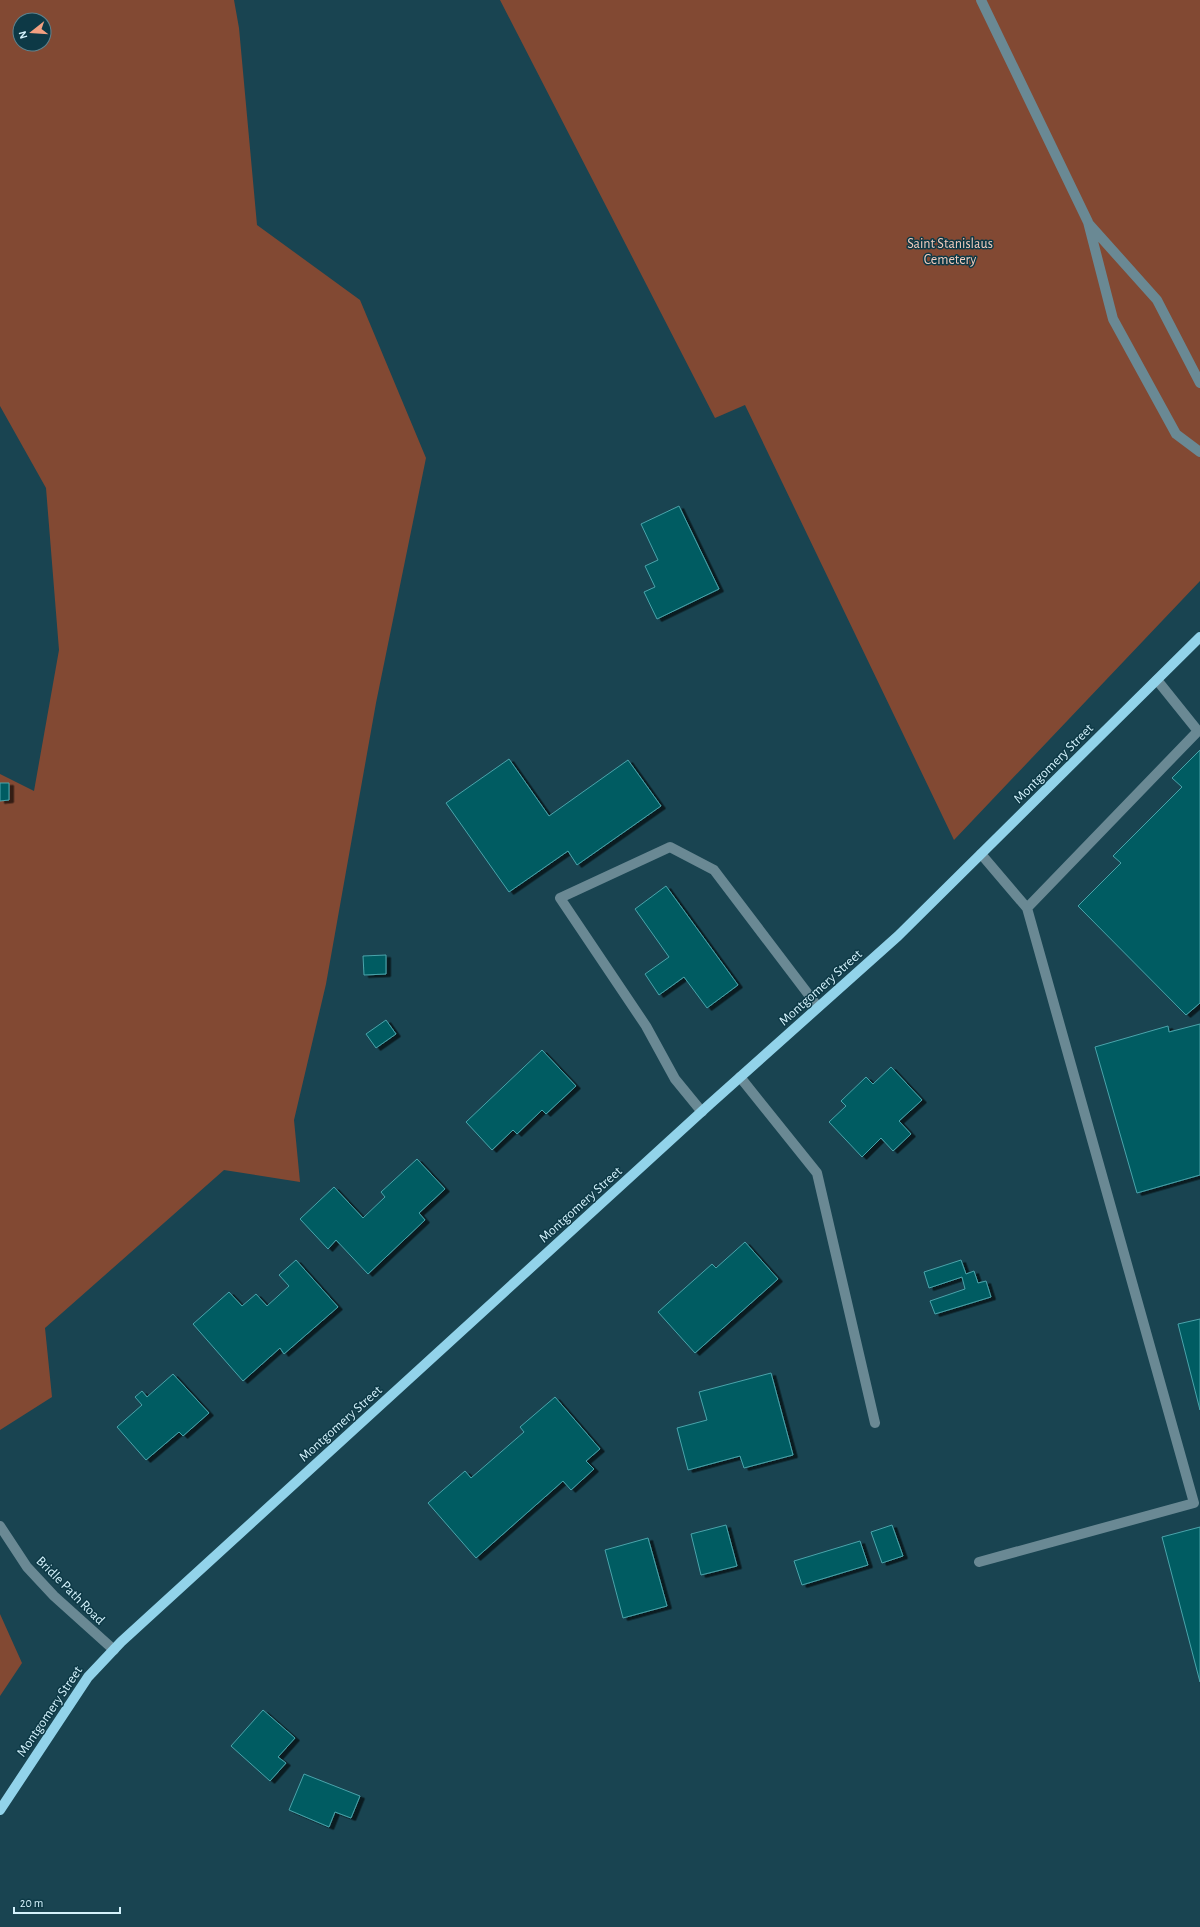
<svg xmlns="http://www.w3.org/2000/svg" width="1200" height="1927" font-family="'Alegreya Sans',sans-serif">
	<defs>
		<filter id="shadow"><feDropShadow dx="4.5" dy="2.5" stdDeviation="0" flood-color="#0009"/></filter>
	</defs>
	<rect width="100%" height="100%" fill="#194451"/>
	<!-- green -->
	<path fill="#824933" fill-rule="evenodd" d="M0 0H234L239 28 257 225 360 300 426 458 376 703 326 984 294 1120 300 1182 224 1170 45 1328 52 1397 0 1430V774L34 791 59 650 46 488 0 406ZM20 20H44V44H20Z
		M500 0H1200V581L954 840 745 405 715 418Z
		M0 1614 22 1663 0 1696Z"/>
	<!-- building -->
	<path fill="#005c62" stroke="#4aa4ab" filter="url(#shadow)" d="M679 506 719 589 657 619 644 592 655 587 645 566 658 560 641 524Z
		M1200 750V1003L1186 1015 1078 906 1121 863 1113 856 1182 787 1172 778Z
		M509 759 549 816 628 760 661 806 577 865 568 851 509 892 446 803Z
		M0 783H9V800L0 801Z
		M666 886 738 985 707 1008 684 977 659 995 645 974 669 957 635 909Z
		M386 955V974L364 975 363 956Z
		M386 1020 396 1034 376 1048 366 1034Z
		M1200 1024V1175L1137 1193 1095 1047 1168 1026 1169 1032Z
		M542 1050 576 1086 546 1114 542 1110 517 1134 513 1130 492 1150 466 1122Z
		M891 1067 922 1100 899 1121 911 1134 893 1151 881 1138 862 1157 829 1122 846 1106 841 1101 866 1077 873 1084Z
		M417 1159 445 1189 419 1213 425 1220 368 1274 336 1240 328 1249 300 1219 334 1187 363 1218 385 1197 381 1192Z
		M745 1242 778 1279 695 1353 658 1312 712 1264 716 1268Z
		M296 1260 338 1307 284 1354 280 1348 243 1381 193 1324 229 1292 242 1306 256 1294 267 1306 289 1286 279 1275Z
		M961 1260 966 1274 974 1271 978 1283 986 1281 991 1297 935 1314 930 1301 965 1289 962 1277 929 1288 924 1272Z
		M1200 1319V1410L1178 1324Z
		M771 1373 793 1455 744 1468 740 1456 688 1470 677 1428 707 1420 699 1392Z
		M173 1374 209 1413 183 1436 179 1432 146 1460 117 1427 142 1405 135 1397 142 1391 147 1397Z
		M555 1397 600 1449 586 1461 594 1469 571 1490 563 1481 476 1558 428 1503 465 1471 471 1478 524 1432 520 1427Z
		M726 1525 737 1566 701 1575 691 1534Z
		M892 1525 903 1556 882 1563 871 1532Z
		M1200 1527V1682L1162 1537Z
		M648 1538 667 1606 623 1618 605 1550Z
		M860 1541 868 1565 802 1585 794 1561Z
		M263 1710 295 1738 278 1757 286 1763 270 1781 231 1746Z
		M304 1774 360 1796 351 1818 335 1812 329 1827 289 1810Z"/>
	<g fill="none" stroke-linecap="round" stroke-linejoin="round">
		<!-- minor -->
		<path stroke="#6a8994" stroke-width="10" d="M981 0 1088 222 1113 319 1176 434 1200 452
			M1089 224 1157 300 1200 383
			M981 854 1027 908 1198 731 1157 680
			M740 1077 817 1173 875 1423
			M702 1112 675 1079 646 1026 560 898 670 847 714 870 818 1007
			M0 1526 27 1567 54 1596 114 1650
			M979 1562 1194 1503 1027 908"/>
		<!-- major -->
		<path stroke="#92d3ea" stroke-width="10" d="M0 1810 88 1677 121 1642 710 1104 898 936 1200 637"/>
	</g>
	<g text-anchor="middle" stroke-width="3" stroke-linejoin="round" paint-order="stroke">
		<!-- park labels -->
		<g font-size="14" fill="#f4cdbe" stroke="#0d3946">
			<text x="950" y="248">Saint Stanislaus<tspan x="950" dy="16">Cemetery</tspan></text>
		</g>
		<!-- street labels -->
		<g font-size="14" fill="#d4f2fc" stroke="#0d3946">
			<text transform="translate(1053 763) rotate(-45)" y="5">Montgomery Street</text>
			<text transform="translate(820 987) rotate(-42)" y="5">Montgomery Street</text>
			<text transform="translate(580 1204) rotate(-42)" y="5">Montgomery Street</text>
			<text transform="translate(340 1423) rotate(-42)" y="5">Montgomery Street</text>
			<text transform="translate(71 1590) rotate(45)" y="5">Bridle Path Road</text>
			<text transform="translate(49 1711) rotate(-56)" y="5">Montgomery Street</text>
		</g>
	</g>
	<!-- north arrow -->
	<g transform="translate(32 32) rotate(253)"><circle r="19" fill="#0d3946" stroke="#5d838f"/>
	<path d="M0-3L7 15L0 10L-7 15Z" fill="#f2a081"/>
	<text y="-6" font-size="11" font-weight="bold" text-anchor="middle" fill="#d4f2fc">N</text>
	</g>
	<!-- scale -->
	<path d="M14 1907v6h106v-6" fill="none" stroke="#d4f2fc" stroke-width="2"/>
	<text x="20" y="1907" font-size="12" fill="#d4f2fc" stroke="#0d3946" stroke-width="3" paint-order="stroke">20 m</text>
</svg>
